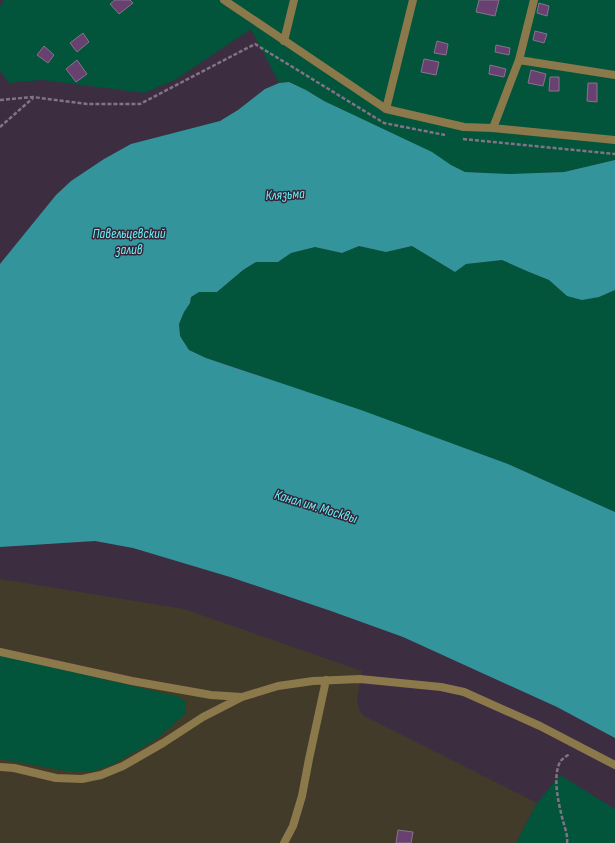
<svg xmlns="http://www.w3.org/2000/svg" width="615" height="843" font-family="'Sofia Sans Condensed',sans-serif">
	<rect width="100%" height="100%" fill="#3d2d41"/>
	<!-- industrial -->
	<path fill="#433b2a" d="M0 579 184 609 362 671 357 700 359 710 364 716 537 803 516 843H0Z"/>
	<!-- green -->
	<path fill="#02543a" d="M4 0H615V160L564 172 510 174 486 173 465 172 324 101 306 90 289 82 279 83 251 29 175 80 144 93 42 80 9 83 0 71V6Z
		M359 246 386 252 412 246 455 272 466 264 502 260 529 272 549 280 567 296 599 297 615 290V512L508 464 246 371 206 358 189 350 180 336 179 324 184 312 190 303 191 297 199 292H217L243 270 256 262H278L291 253 315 247 342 253Z
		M0 655 180 697 186 702 185 714 157 739 112 765 90 772 66 771 0 759Z
		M560 775 615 809V843H516L537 803Z"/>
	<!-- water -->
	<path fill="#33959b" d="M289 82 306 90 324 101 432 152 451 165 465 172 486 173 510 174 564 172 615 160V290L599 297 582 300 567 296 549 280 529 272 502 260 466 264 455 272 412 246 386 252 359 246 342 253 315 247 291 253 278 262H256L243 270 217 292H199L191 297 190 303 184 312 179 324 180 336 189 350 206 358 361 410 508 464 615 512V738L557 707 403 637 331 611 230 577 133 548 95 541 0 547V264L56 195 71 181 104 159 131 144 220 121 238 110 265 89 279 83Z"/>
	<!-- building -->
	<path fill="#694171" stroke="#87748b" d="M115 0H130L133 3 119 14 110 4Z
		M479 0H499L495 16 476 12Z
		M539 3 549 6 547 16 537 13Z
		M535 31 547 34 544 43 533 40Z
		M83 33 89 42 77 52 70 43Z
		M437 41 448 44 446 55 434 53Z
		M496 45 510 48 509 55 495 52Z
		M44 46 54 55 48 63 37 55Z
		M424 59 439 62 436 75 421 72Z
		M77 60 87 74 76 82 66 69Z
		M490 65 506 69 504 77 489 74Z
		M531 70 546 74 543 86 528 83Z
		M550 77H559V91H549Z
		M588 83H597V102L587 101Z
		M398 830 413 832 411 843H396Z"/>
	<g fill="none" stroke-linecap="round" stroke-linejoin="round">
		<!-- path -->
		<path stroke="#827485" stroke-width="2.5" stroke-dasharray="4 2" stroke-linecap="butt" d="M0 100 33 97 87 104H140L255 44 384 123 445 135
			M0 127 33 98
			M463 139 615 154
			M567 843C568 836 565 828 563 821 559 805 552 778 560 762 562 759 566 756 570 754"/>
		<!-- lane -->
		<path stroke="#8b794b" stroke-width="8" d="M224 0 386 109 464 127 493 128 615 140
			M284 41 294 0
			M519 60 615 75
			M386 109 413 0
			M493 128 519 60 534 0
			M0 652 132 681 211 695 242 697
			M0 767 14 768 56 778 82 779 101 775 123 766 163 743 203 717 242 697 278 686 313 681 360 679 441 687 464 692 540 726 615 765
			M284 843 293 826 302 796 309 759 326 680"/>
	</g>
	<g text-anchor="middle" stroke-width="3" stroke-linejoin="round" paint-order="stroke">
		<!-- water labels -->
		<g font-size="14" font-style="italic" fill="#67f0f8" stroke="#332436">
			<text transform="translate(285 194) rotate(-3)" y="5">Клязьма</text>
			<text x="129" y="238">Павельцевский<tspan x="129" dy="16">залив</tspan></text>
			<text transform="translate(316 506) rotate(17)" y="5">Канал им. Москвы</text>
		</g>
	</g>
</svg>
